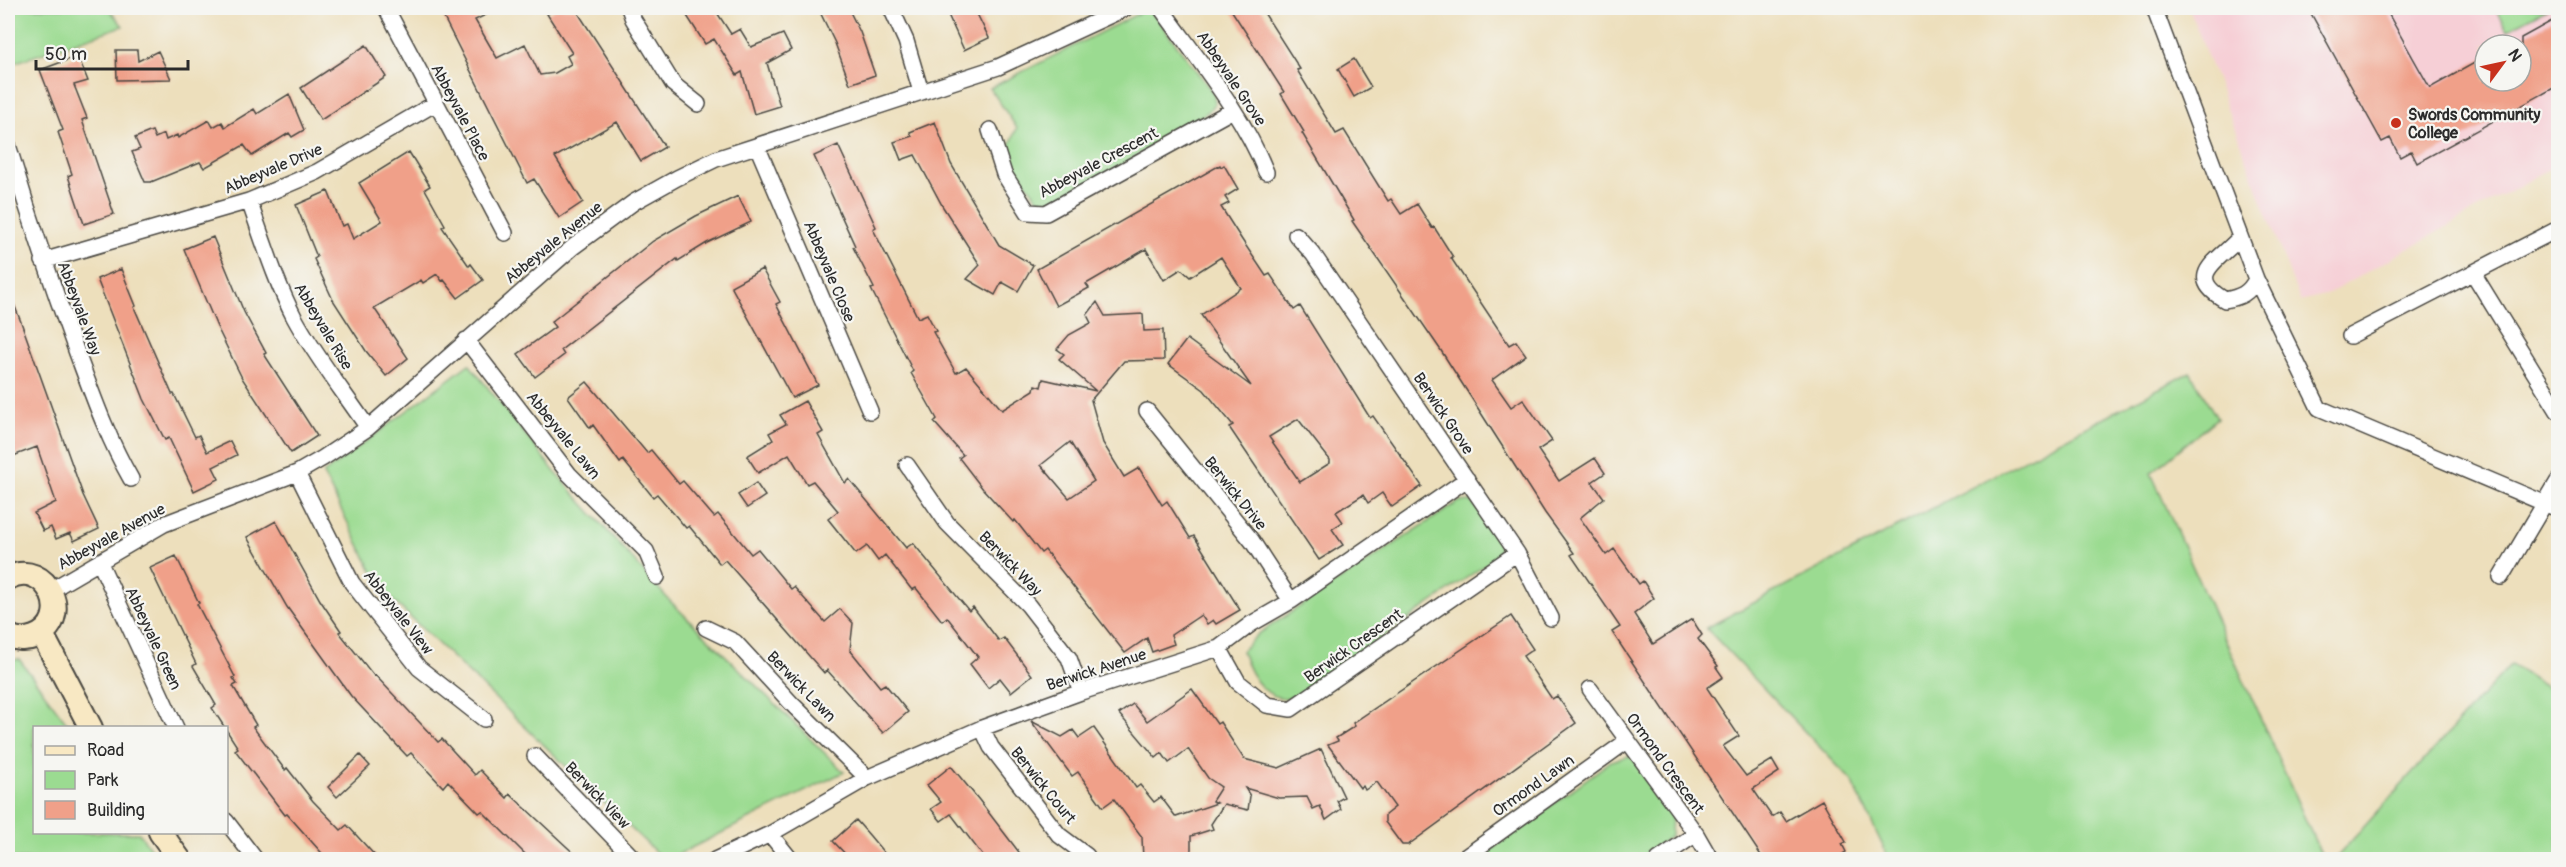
<svg xmlns="http://www.w3.org/2000/svg" width="2566" height="867" font-family="Pangolin,sans-serif">
	<rect width="100%" height="100%" fill="#f6f6f2"/>
	<filter id="ink" filterUnits="userSpaceOnUse"><feTurbulence type="fractalNoise" baseFrequency=".0167" numOctaves="2"/><feDisplacementMap in="SourceGraphic" scale="12" xChannelSelector="R" yChannelSelector="G"/><feConvolveMatrix kernelMatrix="1 2 1 2 8 2 1 2 1" color-interpolation-filters="sRGB"/></filter>
	<filter id="wash" filterUnits="userSpaceOnUse"><feTurbulence type="fractalNoise" baseFrequency=".008" numOctaves="4" result="noise"/><feDisplacementMap in="SourceGraphic" scale="24" xChannelSelector="R" yChannelSelector="G"/><feGaussianBlur stdDeviation="1.35" result="paint"/><feColorMatrix in="noise" values="0 0 0 0 0 0 0 0 0 0 0 0 0 0 0 0 0 1.4 0 .05"/><feComposite in="paint" operator="in"/></filter>
	<g filter="url(#wash)">
		<rect width="100%" height="100%" fill="#eddfbc"/>
		<!-- built -->
		<path fill="#f6cfd6" fill-rule="evenodd" d="M2189 8H2558V164L2328 294 2300 301ZM2485 45H2521V81H2485Z"/>
		<!-- green -->
		<path fill="#9bdb91" stroke="#63835e" stroke-width="1.5" d="M8 8H108L123 26 8 65Z
			M1149 8 1214 94 1215 103 1208 112 1048 211 1005 157 1017 128 990 88Z
			M2495 8H2548L2507 30Z
			M469 364 555 472 669 600 844 772 669 859H663L382 590 323 474Z
			M2190 372 2217 418 2151 473 2323 859H1889L1852 781 1706 628Z
			M1471 501C1484 516 1509 538 1495 558L1301 694C1270 709 1250 678 1242 651L1258 634 1458 502Z
			M19 659 70 727 34 728V832L139 833 158 859H8V661Z
			M2511 664 2558 695V859H2335Z
			M1629 756 1638 763 1672 813 1671 836 1638 859 1477 860 1611 761Z"/>
		<g id="blocks">
			<!-- building -->
			<path fill="#f0a089" fill-rule="evenodd" d="M439 8H500L475 20 497 58 525 44 540 75 555 73 571 64 567 56 572 53 547 14 558 8H575L665 147 641 161 617 122 555 157 583 202 559 218 534 179 527 183Z
				M682 8H714L731 34 740 29 751 47 783 34 791 50 767 63 780 106 754 114 742 72 737 75 714 39 705 44Z
				M818 8H848L860 32 875 75 850 84 835 43Z
				M945 8H974L989 38 964 50Z
				M1230 8H1261L1300 69 1297 70 1336 134 1344 130 1388 201 1391 199 1401 214 1417 204 1432 228 1434 227 1453 257 1451 258 1509 345 1516 341 1526 355 1492 380 1511 407 1523 399 1552 441 1538 450 1559 481 1595 458 1605 473 1592 482 1604 498 1580 518 1606 555 1614 549 1639 584 1643 581 1654 598 1634 614 1653 644 1692 619 1702 635 1698 639 1718 666 1716 667 1723 677 1707 688 1739 736 1723 746 1746 776 1772 760 1779 772 1753 789 1772 817 1780 812 1786 821 1822 800 1846 842 1842 844 1846 852 1833 860H1764L1612 632 1620 627 1571 555 1574 553 1545 513 1440 349 1352 221 1354 220 1302 133 1304 132 1281 94 1284 92Z
				M2308 8H2385L2430 88 2485 57V81H2521V38L2559 17V85L2417 163 2411 151 2400 157 2390 138 2382 142Z
				M366 45 386 77 321 120 301 88Z
				M116 50H137L138 61 158 51 171 79 117 80Z
				M78 56 88 81 74 85 87 118 82 120 114 214 84 224 68 176 72 174 58 132 63 130 40 70Z
				M1354 59 1371 87 1354 97 1338 69Z
				M289 94 304 130 292 137 289 133 252 156 244 145 204 168 200 162 151 182H145L132 152 140 149 135 138 152 131 155 138 164 134 166 140 177 135 178 138 209 120 213 127 222 122 225 127 254 109 257 114Z
				M935 122 951 164 999 245 1033 265 1018 291 1002 282 995 295 967 279 980 265 943 207 915 155 901 160 894 142 912 136 910 132Z
				M838 145 876 227 873 229 918 318 927 314 936 331 933 332 956 373 966 367 1002 410 1034 390 1035 385 1041 387 1043 379 1096 391 1059 359 1064 354 1057 349 1069 335 1091 323 1087 315 1097 302 1105 316 1143 314 1144 331 1163 330 1164 360 1124 361 1091 400 1103 443 1124 477 1139 468 1162 505 1167 501 1190 538 1194 536 1240 610 1216 624 1213 620 1207 624 1201 615 1171 635 1174 644 1152 652 1147 638 1125 653 1045 550 1041 553 1015 520 1013 522 983 489 959 458 963 455 934 422 937 419 911 373 913 371 871 289 874 288 853 247 855 246 814 156ZM1070 442 1094 481 1069 498 1041 465Z
				M409 152 430 186 425 189 445 225 442 227 469 266 471 264 483 280 458 298 444 280 442 281 437 274 423 283 421 280 374 308 408 358 386 376 366 351 333 300 314 259 317 257 296 205 328 191 342 226 347 224 353 239 382 221 359 183Z
				M1220 165 1221 167 1224 165 1238 189 1225 197 1229 203 1221 207 1242 240 1266 276 1270 274 1294 310 1300 306 1370 418 1373 416 1422 486 1392 507 1382 493 1368 503 1363 495 1336 512 1343 522 1332 529 1343 545 1319 560 1229 427 1233 425 1204 390 1168 364 1187 339 1251 386 1201 315 1241 288 1221 257 1190 277 1181 269 1164 280 1146 249 1086 284 1089 288 1056 306 1037 269ZM1298 419 1330 460V463L1300 482 1269 437Z
				M738 196 751 222 707 243 678 261 677 259 561 350 564 355 535 377 518 354 555 327 551 322 653 241 696 216Z
				M213 237 244 312 266 353 264 354 317 436 291 453 242 378 217 327 184 249Z
				M121 269 136 306 134 307 172 394H174L195 437 199 435 207 452 230 441 237 455 213 467 219 479 194 491 169 438 165 440 144 399 97 279Z
				M762 269 780 302 776 304 818 385 792 398 731 286Z
				M8 294H10L21 322 83 495 99 529 74 541 70 533 56 539 51 527 43 531 34 513 56 502 37 447 8 458Z
				M587 382 647 453 651 450 679 484 683 481 714 517 718 514 751 554 758 549 791 589 794 587 825 622 840 609 853 623 850 650 880 687 885 684 908 712 883 733 827 670 824 673 725 560 720 564 689 526 686 528 657 494 653 497 623 460 620 463 593 425 590 428 568 397Z
				M805 401 823 432 818 435 845 483 849 479 906 548 913 543 969 611 973 607 999 641 1004 638 1032 675 1011 692 1000 678 988 688 970 664 978 657 947 617 942 621 916 588 912 590 885 555 878 561 867 546 856 554 828 519 838 511 813 481 807 484 789 454 758 473 747 456 773 440 769 433 786 424 780 415Z
				M756 483 765 496 747 508 738 495Z
				M276 521 320 600 341 631 339 632 374 676 375 675 438 742 442 739 475 775 480 770 507 798 510 794 581 860H531L482 811 479 813 448 781 443 787 411 753 407 756 351 696 287 607 247 537Z
				M176 556 199 603 197 604 235 677 233 678 237 684 233 686 256 725 253 727 285 770 287 768 313 801 341 830 347 825 379 860H328L287 814 285 815 235 750 238 748 212 708 216 705 193 666 196 664 150 568Z
				M1511 616 1533 649 1523 656 1552 699 1557 696 1576 723 1408 845H1402L1385 822V815L1395 807 1377 782 1365 790 1363 786 1360 788 1328 745 1338 741 1336 738 1355 726 1353 723Z
				M1192 689 1217 724 1220 722 1244 759 1279 768 1321 749 1344 797 1337 801 1341 809 1326 820 1320 806 1313 809 1307 797 1279 798 1245 788 1250 796 1248 810 1224 804 1211 824 1213 829 1191 836V860H1143L1142 837 1114 799 1103 807 1078 772 1072 776 1031 721 1062 737 1073 730 1079 738 1094 728 1136 788 1140 785 1154 802 1161 797 1176 817 1217 803 1212 801 1221 787 1208 778 1188 749 1169 763 1162 753 1156 758 1119 714 1133 704 1147 721Z
				M360 755 370 766 337 797 328 787Z
				M951 766 979 800 1025 860H986L951 814 941 821 931 809 941 802 927 785Z
				M856 820 870 836 890 860H851L833 841Z"/>
		</g>
	</g>
	<g filter="url(#ink)">
		<use href="#blocks" fill-opacity="0" stroke="#484641" stroke-width="1.5"/>
		<g fill="none" stroke-linecap="round" stroke-linejoin="round">
			<!-- street casing -->
			<g stroke="#484641" stroke-width="18">
				<path id="street" d="M386 8 505 233
					M629 8 633 19 673 84 698 104
					M891 8 906 41 921 92
					M1161 8C1198 60 1242 112 1266 172
					M2154 8 2256 279 2319 408 2558 509
					M990 130 1004 174 1028 212 1046 213 1233 110
					M8 145C29 216 52 285 77 353 93 396 108 439 131 479
					M757 146 870 411
					M249 201C263 240 275 280 294 317 315 356 343 391 368 428
					M1296 235 1313 254 1517 553 1551 618
					M2240 237C2221 260 2182 275 2225 300 2240 297 2249 294 2256 279
					M43 261 249 201 317 172 436 103
					M2473 273 2558 411
					M2350 336 2558 229
					M466 340 569 474 646 551 657 577
					M1147 411 1252 541 1291 601
					M907 465 947 523 1028 605 1069 658 1081 692
					M297 473 352 583 419 668 484 719
					M100 563 176 728
					M2501 577 2558 481
					M51 590 164 524 297 473 323 458 368 428 573 247 634 202 677 178 716 159 998 67 1126 8
					M706 628 735 642 792 704 867 778
					M1219 648 1238 682 1267 705 1291 709 1517 553
					M1590 689 1696 834 1711 860
					M982 728 991 747 1059 835 1087 856
					M535 756 635 860
					M226 821 256 860
					M770 834 791 860
					M715 860 770 834 867 778 982 728 1081 692 1219 648 1251 624 1291 601 1467 479
					M1461 860 1627 741
					M1658 860 1696 834"/>
			</g>
			<!-- secondary casing -->
			<g stroke="#484641" stroke-width="26">
				<path id="secondary" d="M8 578C47 557 76 621 34 637 26 640 16 640 8 635
					M42 634 91 728
					M160 832 180 860"/>
			</g>
			<!-- street -->
			<use href="#street" stroke="#fff" stroke-width="15"/>
			<!-- secondary -->
			<use href="#secondary" stroke="#f8e8c3" stroke-width="22"/>
		</g>
	</g>
	<!-- markers -->
	<circle fill="#c8321e" stroke="#f6f6f2" stroke-width="2" cx="2396" cy="123" r="6"/>
	<g text-anchor="middle" stroke-width="4.5" stroke-linejoin="round" paint-order="stroke">
		<!-- street labels -->
		<g font-size="16" fill="#2b2b2b" stroke="#f6f6f2">
			<text transform="translate(1232 78) rotate(56)" y="6">Abbeyvale Grove</text>
			<text transform="translate(461 112) rotate(62)" y="6">Abbeyvale Place</text>
			<text transform="translate(1098 162) rotate(-28)" y="6">Abbeyvale Crescent</text>
			<text transform="translate(273 168) rotate(-23)" y="6">Abbeyvale Drive</text>
			<text transform="translate(553 242) rotate(-39)" y="6">Abbeyvale Avenue</text>
			<text transform="translate(830 271) rotate(67)" y="6">Abbeyvale Close</text>
			<text transform="translate(80 308) rotate(70)" y="6">Abbeyvale Way</text>
			<text transform="translate(324 326) rotate(59)" y="6">Abbeyvale Rise</text>
			<text transform="translate(1444 413) rotate(56)" y="6">Berwick Grove</text>
			<text transform="translate(564 435) rotate(51)" y="6">Abbeyvale Lawn</text>
			<text transform="translate(1236 493) rotate(51)" y="6">Berwick Drive</text>
			<text transform="translate(111 536) rotate(-29)" y="6">Abbeyvale Avenue</text>
			<text transform="translate(1011 563) rotate(46)" y="6">Berwick Way</text>
			<text transform="translate(399 612) rotate(52)" y="6">Abbeyvale View</text>
			<text transform="translate(154 638) rotate(65)" y="6">Abbeyvale Green</text>
			<text transform="translate(1353 645) rotate(-35)" y="6">Berwick Crescent</text>
			<text transform="translate(1096 669) rotate(-18)" y="6">Berwick Avenue</text>
			<text transform="translate(802 686) rotate(46)" y="6">Berwick Lawn</text>
			<text transform="translate(1666 763) rotate(54)" y="6">Ormond Crescent</text>
			<text transform="translate(1044 785) rotate(51)" y="6">Berwick Court</text>
			<text transform="translate(1533 785) rotate(-35)" y="6">Ormond Lawn</text>
			<text transform="translate(598 795) rotate(46)" y="6">Berwick View</text>
		</g>
		<!-- poi labels -->
		<g font-size="16" font-weight="bold" fill="#2b2b2b" stroke="#f6f6f2" text-anchor="start">
			<text x="2408" y="120">Swords Community<tspan x="2408" dy="18">College</tspan></text>
		</g>
	</g>
	<!-- margin -->
	<rect width="2566" height="867" fill="none" stroke="#f6f6f2" stroke-width="30"/>
	<!-- legend -->
	<rect x="33" y="726" width="195" height="108" fill="#f6f6f2" stroke="#a5a5a2" stroke-width="1.5"/>
	<rect x="45" y="746" width="30" height="9" fill="#f8e8c3" stroke="#a5a5a2" stroke-width="1.5"/>
	<text x="87" y="756" font-size="18" fill="#2b2b2b">Road</text>
	<rect x="45" y="771" width="30" height="18" fill="#9bdb91" stroke="#a5a5a2" stroke-width="1.5"/>
	<text x="87" y="786" font-size="18" fill="#2b2b2b">Park</text>
	<rect x="45" y="801" width="30" height="18" fill="#f0a089" stroke="#a5a5a2" stroke-width="1.5"/>
	<text x="87" y="816" font-size="18" fill="#2b2b2b">Building</text>
	<!-- north arrow -->
	<g transform="translate(2503 63) rotate(57)"><circle r="28" fill="#f6f6f2" stroke="#a5a5a2" stroke-width="1.5"/>
	<path d="M0-4.5L10 22L0 15L-10 22Z" fill="#c8321e"/>
	<text y="-9" font-size="16" font-weight="bold" text-anchor="middle" fill="#2b2b2b">N</text>
	</g>
	<!-- scale -->
	<path d="M36 60v9h152v-9" fill="none" stroke="#2b2b2b" stroke-width="3"/>
	<text x="45" y="60" font-size="18" fill="#2b2b2b" stroke="#f6f6f2" stroke-width="4.5" paint-order="stroke">50 m</text>
</svg>
